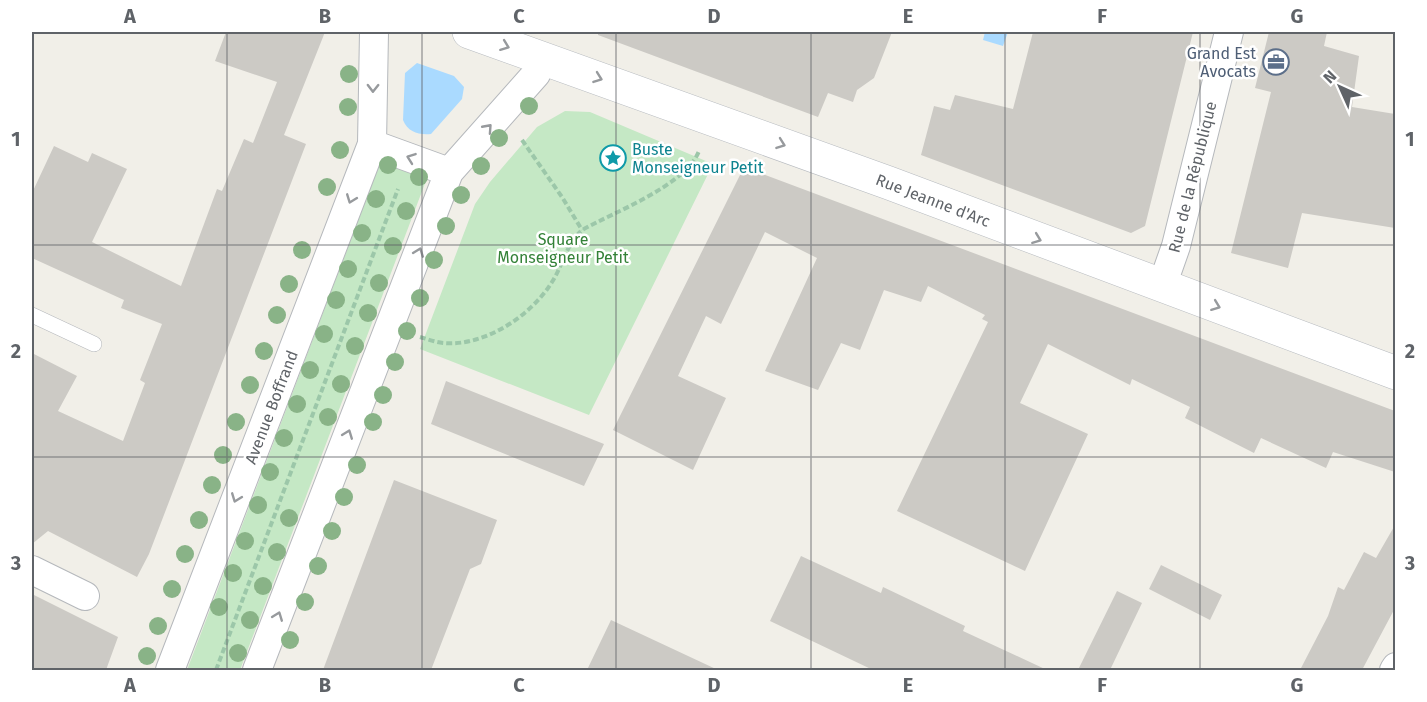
<svg xmlns="http://www.w3.org/2000/svg" width="1427" height="702" font-family="'Fira Sans',sans-serif">
	<rect width="100%" height="100%" fill="#f1efe8"/>
	<!-- green -->
	<path fill="#c5e8c5" d="M565 111 590 112 713 164 589 415 420 349 475 204 490 182 537 127Z
		M383 155 429 173 240 670H187Z"/>
	<!-- water -->
	<path fill="#aadaff" d="M985 32H1008L1003 46 983 40Z
		M417 63 454 76 464 87 462 99 431 134C418 135 408 132 403 120L405 73Z"/>
	<!-- building -->
	<path fill="#cccac5" d="M226 32H325L284 135 306 144 149 554 137 577 48 531 32 544V353L77 376 58 411 123 441 145 383 140 380 162 324 121 308 124 300 32 258V193L54 146 88 162 92 153 127 169 92 242 181 286 217 189 222 191 244 139 253 143 277 82 215 61Z
		M598 32H892L874 78 857 90 853 102 828 93 818 117 598 35Z
		M1033 32H1193L1145 226 1131 233 921 155 934 106 950 110 955 95 1013 109Z
		M1269 32H1327L1324 46 1359 56 1352 107 1395 114V228L1302 213 1288 268 1231 253 1271 92 1255 88Z
		M744 167 1395 411V472L1333 452 1326 468 1261 438 1254 453 1185 418 1190 407 1132 379 1130 385 1048 344 1020 403 1088 434 1025 571 897 511 988 322 982 319 985 315 928 286 921 302 884 290 860 350 841 343 818 390 765 371 817 258 765 232 721 324 706 316 678 376 726 398 693 470 613 430Z
		M446 381 604 444 584 486 431 424Z
		M394 480 497 520 481 564 470 569 431 670H323Z
		M1395 525V608L1362 670H1300L1328 616 1338 587 1344 590 1364 552 1376 558Z
		M801 556 881 593 883 587 965 626 963 631 1047 670H873L770 621Z
		M1161 565 1222 595 1210 620 1149 589Z
		M1117 591 1142 603 1110 670H1078Z
		M32 594 118 637 106 670H32Z
		M611 620 718 670H587Z"/>
	<g fill="none" stroke-linecap="round" stroke-linejoin="round">
		<!-- lane casing -->
		<g stroke="#b5b8bc" stroke-width="16">
			<path id="lane" d="M32 315 94 344"/>
		</g>
		<!-- street casing -->
		<g stroke="#b5b8bc" stroke-width="30">
			<path id="street" d="M372 144 449 172
				M1162 286 1176 246 1229 32
				M32 570 85 596
				M170 670 372 144 374 32
				M257 670 449 172 536 74 542 60
				M1394 670 1396 667"/>
		</g>
		<!-- secondary casing -->
		<g stroke="#b6babf" stroke-width="34">
			<path id="secondary" d="M469 32 889 183 1396 373"/>
		</g>
		<!-- path -->
		<path stroke="#9cc7a9" stroke-width="4" stroke-dasharray="6 3" stroke-linecap="butt" d="M522 140 562 197 582 230
			M420 337C427 339 435 342 443 343 484 347 531 316 552 282 563 265 566 245 582 230 614 212 685 186 699 151
			M216 670 398 189"/>
		<!-- lane -->
		<use href="#lane" stroke="#fff" stroke-width="15"/>
		<!-- street -->
		<use href="#street" stroke="#fff" stroke-width="28"/>
		<!-- secondary -->
		<use href="#secondary" stroke="#fff" stroke-width="33"/>
	</g>
	<!-- trees -->
	<g fill="#89b387">
		<circle cx="349" cy="74" r="9"/>
		<circle cx="529" cy="106" r="9"/>
		<circle cx="348" cy="107" r="9"/>
		<circle cx="499" cy="138" r="9"/>
		<circle cx="340" cy="150" r="9"/>
		<circle cx="388" cy="165" r="9"/>
		<circle cx="481" cy="166" r="9"/>
		<circle cx="419" cy="177" r="9"/>
		<circle cx="327" cy="187" r="9"/>
		<circle cx="461" cy="195" r="9"/>
		<circle cx="376" cy="199" r="9"/>
		<circle cx="406" cy="211" r="9"/>
		<circle cx="446" cy="226" r="9"/>
		<circle cx="362" cy="233" r="9"/>
		<circle cx="393" cy="246" r="9"/>
		<circle cx="302" cy="250" r="9"/>
		<circle cx="434" cy="260" r="9"/>
		<circle cx="348" cy="269" r="9"/>
		<circle cx="379" cy="283" r="9"/>
		<circle cx="289" cy="284" r="9"/>
		<circle cx="420" cy="298" r="9"/>
		<circle cx="336" cy="300" r="9"/>
		<circle cx="368" cy="313" r="9"/>
		<circle cx="277" cy="315" r="9"/>
		<circle cx="407" cy="331" r="9"/>
		<circle cx="324" cy="334" r="9"/>
		<circle cx="355" cy="346" r="9"/>
		<circle cx="264" cy="351" r="9"/>
		<circle cx="395" cy="362" r="9"/>
		<circle cx="310" cy="370" r="9"/>
		<circle cx="341" cy="384" r="9"/>
		<circle cx="250" cy="385" r="9"/>
		<circle cx="383" cy="395" r="9"/>
		<circle cx="297" cy="404" r="9"/>
		<circle cx="328" cy="417" r="9"/>
		<circle cx="236" cy="422" r="9"/>
		<circle cx="373" cy="422" r="9"/>
		<circle cx="284" cy="438" r="9"/>
		<circle cx="223" cy="455" r="9"/>
		<circle cx="357" cy="465" r="9"/>
		<circle cx="270" cy="472" r="9"/>
		<circle cx="212" cy="485" r="9"/>
		<circle cx="344" cy="497" r="9"/>
		<circle cx="258" cy="505" r="9"/>
		<circle cx="289" cy="518" r="9"/>
		<circle cx="199" cy="520" r="9"/>
		<circle cx="332" cy="531" r="9"/>
		<circle cx="245" cy="541" r="9"/>
		<circle cx="277" cy="552" r="9"/>
		<circle cx="185" cy="554" r="9"/>
		<circle cx="318" cy="566" r="9"/>
		<circle cx="233" cy="573" r="9"/>
		<circle cx="263" cy="586" r="9"/>
		<circle cx="172" cy="589" r="9"/>
		<circle cx="305" cy="602" r="9"/>
		<circle cx="219" cy="607" r="9"/>
		<circle cx="250" cy="620" r="9"/>
		<circle cx="158" cy="626" r="9"/>
		<circle cx="290" cy="640" r="9"/>
		<circle cx="238" cy="653" r="9"/>
		<circle cx="147" cy="656" r="9"/>
	</g>
	<!-- one-way arrows -->
	<defs><path id="oneway-chevron" d="M-2-3.5L2.5 0L-2 3.5" fill="none" stroke-width="1.6" stroke-linecap="round" stroke-linejoin="round" transform="scale(1.5)"/></defs>
	<g stroke="#979a9d">
		<use href="#oneway-chevron" transform="translate(505 46) rotate(21)"/>
		<use href="#oneway-chevron" transform="translate(598 78) rotate(20)"/>
		<use href="#oneway-chevron" transform="translate(373 88) rotate(91)"/>
		<use href="#oneway-chevron" transform="translate(488 128) rotate(-48)"/>
		<use href="#oneway-chevron" transform="translate(781 144) rotate(20)"/>
		<use href="#oneway-chevron" transform="translate(411 158) rotate(-160)"/>
		<use href="#oneway-chevron" transform="translate(351 199) rotate(111)"/>
		<use href="#oneway-chevron" transform="translate(1037 239) rotate(21)"/>
		<use href="#oneway-chevron" transform="translate(419 252) rotate(-69)"/>
		<use href="#oneway-chevron" transform="translate(1216 306) rotate(21)"/>
		<use href="#oneway-chevron" transform="translate(348 434) rotate(-69)"/>
		<use href="#oneway-chevron" transform="translate(236 498) rotate(111)"/>
		<use href="#oneway-chevron" transform="translate(278 616) rotate(-69)"/>
	</g>
	<!-- grid -->
	<path fill="none" stroke="#5f6368" stroke-width="1.5" stroke-opacity="0.55" d="M227 32V670M422 32V670M616 32V670M811 32V670M1005 32V670M1200 32V670M32 245H1396M32 457H1396"/>
	<!-- icons -->
	<defs>
		<g id="office-ring" transform="scale(1.35)"><circle r="9.5" fill="#fff" stroke="#5c6f8a" stroke-width="1.5"/><path d="M-6-3h4V-5.5h4V-3h4V5H-6ZM-1-4.5V-3h2v-1.5ZM-6 0V1H6V0Z" fill="#5c6f8a"/></g>
		<g id="sight-ring" transform="scale(1.35)"><circle r="9.5" fill="#fff" stroke="#0f9aa8" stroke-width="1.5"/><path d="M0-6L1.8-2.2L6-1.7L2.9 1.2L3.7 5.4L0 3.3L-3.7 5.4L-2.9 1.2L-6-1.7L-1.8-2.2Z" fill="#0f9aa8"/></g>
	</defs>
	<g fill-rule="evenodd">
		<use href="#office-ring" x="1276" y="62"/>
		<use href="#sight-ring" x="613" y="158"/>
	</g>
	<g text-anchor="middle" stroke-width="5" stroke-linejoin="round" paint-order="stroke">
		<!-- service labels -->
		<g font-size="16" fill="#4e5e75" stroke="#fff" text-anchor="end">
			<text x="1256" y="59">Grand Est<tspan x="1256" dy="18">Avocats</tspan></text>
		</g>
		<!-- culture labels -->
		<g font-size="16" fill="#0d838f" stroke="#fff" text-anchor="start">
			<text x="632" y="155">Buste<tspan x="632" dy="18">Monseigneur Petit</tspan></text>
		</g>
		<!-- street labels -->
		<g font-size="16" fill="#5f6368" stroke="#fff">
			<text transform="translate(1192 177) rotate(-76)" y="6">Rue de la République</text>
			<text transform="translate(933 200) rotate(21)" y="6">Rue Jeanne d'Arc</text>
			<text transform="translate(271 407) rotate(-69)" y="6">Avenue Boffrand</text>
		</g>
		<!-- park labels -->
		<g font-size="16" fill="#348238" stroke="#fff">
			<text x="563" y="245">Square<tspan x="563" dy="18">Monseigneur Petit</tspan></text>
		</g>
	</g>
	<!-- border -->
	<rect width="1427" height="702" fill="none" stroke="#ffffff" stroke-width="66"/>
	<!-- north arrow -->
	<g transform="translate(1340 87) rotate(315)" stroke="#ffffff" stroke-width="4.5" paint-order="stroke">
	<path d="M0-4.5L10 22L0 15L-10 22Z" fill="#5f6368"/>
	<text y="-9" font-size="16" font-weight="bold" text-anchor="middle" fill="#5f6368">N</text>
	</g>
	<rect x="33" y="33" width="1361" height="636" fill="none" stroke="#5f6368" stroke-width="2"/>
	<g font-size="20" text-anchor="middle" font-weight="bold" fill="#5f6368">
		<text x="130" y="23">A</text>
		<text x="325" y="23">B</text>
		<text x="519" y="23">C</text>
		<text x="714" y="23">D</text>
		<text x="908" y="23">E</text>
		<text x="1102" y="23">F</text>
		<text x="1297" y="23">G</text>
		<text x="16" y="146">1</text>
		<text x="1410" y="146">1</text>
		<text x="16" y="358">2</text>
		<text x="1410" y="358">2</text>
		<text x="16" y="570">3</text>
		<text x="1410" y="570">3</text>
		<text x="130" y="692">A</text>
		<text x="325" y="692">B</text>
		<text x="519" y="692">C</text>
		<text x="714" y="692">D</text>
		<text x="908" y="692">E</text>
		<text x="1102" y="692">F</text>
		<text x="1297" y="692">G</text>
	</g>
</svg>
